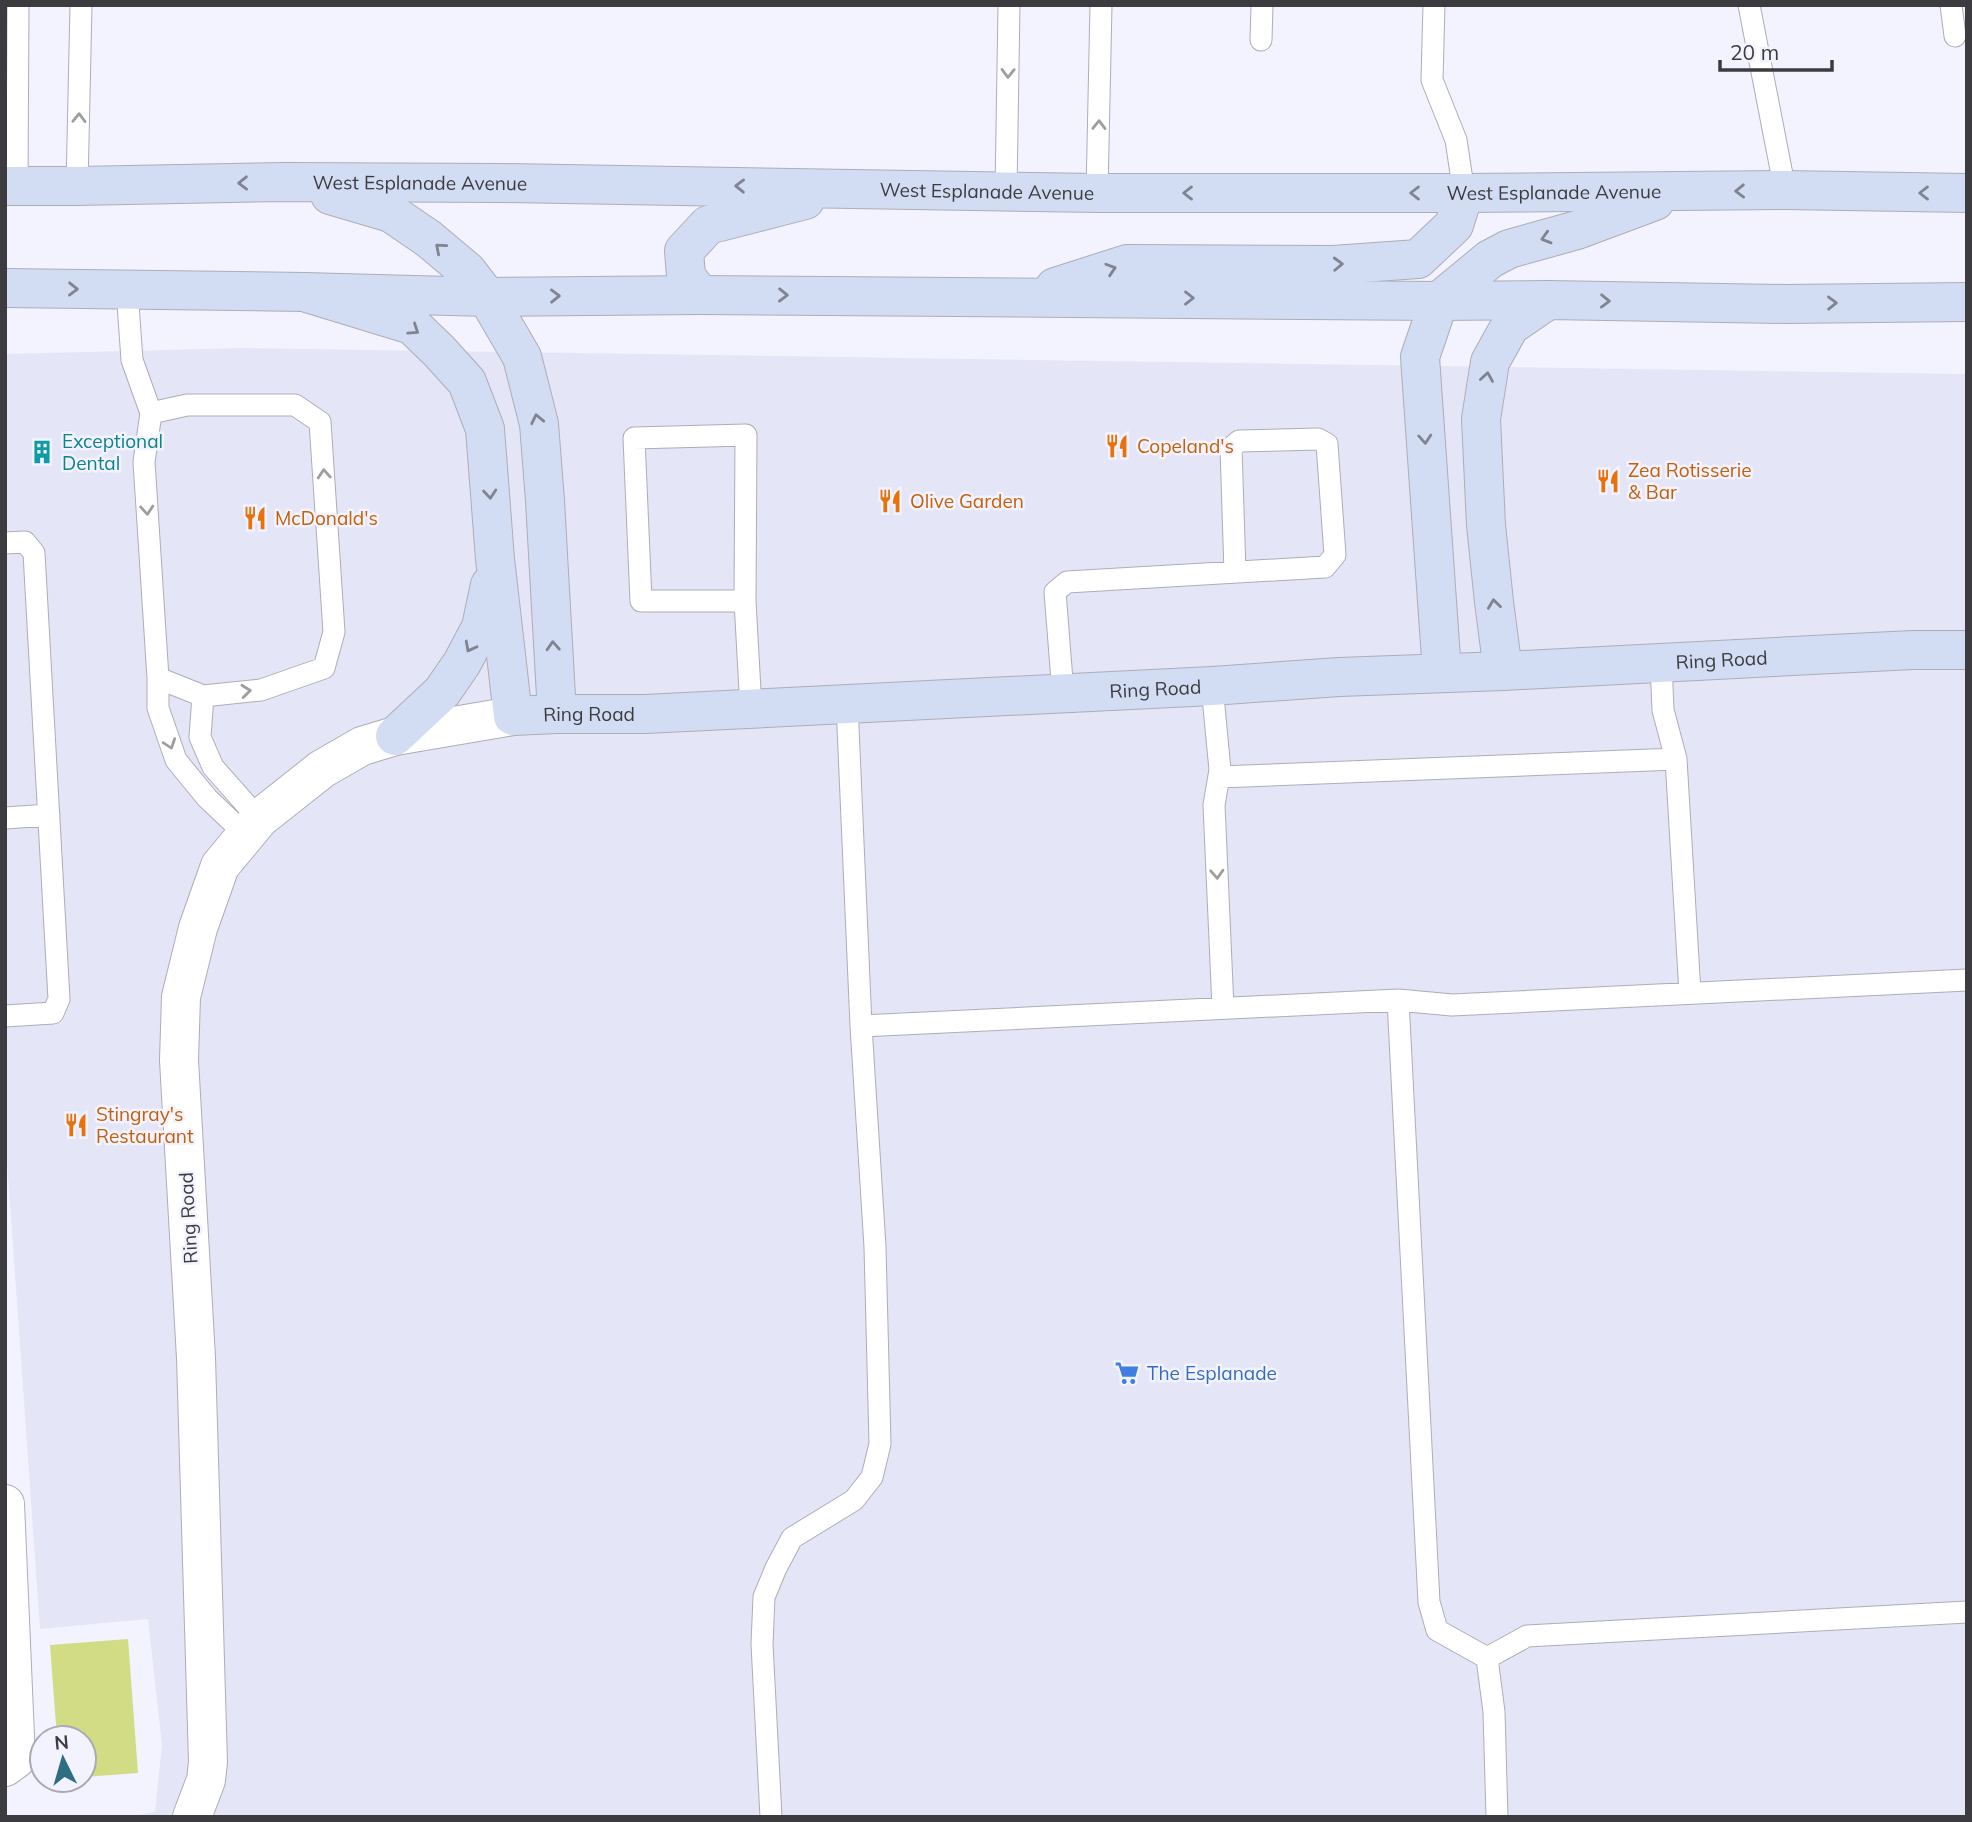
<svg xmlns="http://www.w3.org/2000/svg" width="1972" height="1822" font-family="Mulish,sans-serif">
	<rect width="100%" height="100%" fill="#f3f3ff"/>
	<!-- built -->
	<path fill="#e5e5f8" d="M244 348 1967 374V1817H127L155 1812 162 1745 148 1619 40 1629 5 1133V354Z"/>
	<!-- green -->
	<path fill="#d2dc85" d="M128 1639 138 1773 84 1777V1738H57L50 1645Z"/>
	<g fill="none" stroke-linecap="round" stroke-linejoin="round">
		<!-- lane casing -->
		<g stroke="#adadb8" stroke-width="23">
			<path id="lane" d="M1434 5 1432 80 1456 140 1464 193
				M1749 5 1785 190
				M1951 5 1955 36
				M1261 40 1262 5
				M17 186 18 5
				M77 186 81 5
				M1006 191 1009 5
				M1097 193 1101 5
				M127 290 132 360 151 413
				M5 543 25 542 34 553 59 999 53 1013 5 1016
				M745 601H641L634 438 746 435 745 601 751 709
				M1661 663 1663 710 1676 759 1690 993
				M158 678 203 696 261 690 324 668 334 632 320 422 295 405H187L151 413 144 462 158 678V708L176 760 207 798 246 835
				M1212 686 1220 770 1214 805 1223 1008
				M1063 693 1055 592 1067 582 1325 567 1335 555 1327 444 1318 439 1239 441 1231 448 1235 572
				M203 696 200 737 213 767 259 819
				M847 704 861 1026
				M1219 777 1676 759
				M5 818 49 815
				M1398 1000 1429 1602 1437 1630 1487 1658 1494 1712 1497 1817
				M1487 1658 1527 1636 1967 1612
				M771 1817 762 1644 764 1597 776 1568 792 1538 854 1500 872 1477 880 1444 875 1247 861 1026 1398 1000 1452 1005 1967 980"/>
		</g>
		<!-- street casing -->
		<g stroke="#adadb8" stroke-width="40">
			<path id="street" d="M5 1504 16 1759 5 1767
				M192 1817 206 1780 208 1762 196 1358 179 1060 181 997 198 928 220 866 260 818 322 769 362 746 395 736 513 716"/>
		</g>
		<!-- secondary casing -->
		<g stroke="#adadb8" stroke-width="40">
			<g id="secondary">
				<path id="s1" d="M5 186H77L285 182 501 183 1097 193H1464L1785 190 1967 193"/>
				<path d="M330 195 391 213 429 239 467 271 487 297 522 357 539 424 545 501 557 714"/>
				<path d="M1055 287 1127 264 1333 265 1418 259 1454 225 1464 193"/>
				<path d="M5 288 304 292 487 297 700 295 1439 301 1548 300 1786 304 1967 302"/>
				<path id="s2" d="M304 292 412 325 439 351 467 382 485 429 495 559 513 716 557 714H645L1212 686 1339 677 1503 671 1832 654 1913 650H1967"/>
				<path d="M700 295 686 276 684 251 708 225 805 200"/>
				<path d="M1503 671 1494 602 1486 525 1481 419 1490 362 1510 326 1548 300"/>
				<path d="M1442 673 1420 357 1439 301 1490 259 1509 249 1577 230 1655 201"/>
				<path d="M395 736 442 692 462 663 481 627 490 585"/>
			</g>
		</g>
		<!-- lane -->
		<use href="#lane" stroke="#fff" stroke-width="21"/>
		<!-- street -->
		<use href="#street" stroke="#fff" stroke-width="38"/>
		<!-- secondary -->
		<use href="#secondary" stroke="#d2dcf3" stroke-width="38"/>
	</g>
	<!-- one-way arrows -->
	<defs><path id="oneway-chevron" d="M-2-3.5L2.5 0L-2 3.5" fill="none" stroke-width="1.6" stroke-linecap="round" stroke-linejoin="round" transform="scale(1.75)"/></defs>
	<g stroke="#9e9ea0">
		<use href="#oneway-chevron" transform="translate(1008 73) rotate(91)"/>
		<use href="#oneway-chevron" transform="translate(79 118) rotate(-89)"/>
		<use href="#oneway-chevron" transform="translate(1099 125) rotate(-89)"/>
		<use href="#oneway-chevron" transform="translate(324 474) rotate(-94)"/>
		<use href="#oneway-chevron" transform="translate(147 510) rotate(86)"/>
		<use href="#oneway-chevron" transform="translate(246 691) rotate(-6)"/>
		<use href="#oneway-chevron" transform="translate(170 744) rotate(71)"/>
		<use href="#oneway-chevron" transform="translate(1217 874) rotate(87)"/>
	</g>
	<g stroke="#808491">
		<use href="#oneway-chevron" transform="translate(243 183) rotate(179)"/>
		<use href="#oneway-chevron" transform="translate(740 186) rotate(-179)"/>
		<use href="#oneway-chevron" transform="translate(1740 191) rotate(179)"/>
		<use href="#oneway-chevron" transform="translate(1188 193) rotate(-180)"/>
		<use href="#oneway-chevron" transform="translate(1415 193) rotate(-180)"/>
		<use href="#oneway-chevron" transform="translate(1924 193) rotate(-180)"/>
		<use href="#oneway-chevron" transform="translate(1546 238) rotate(164)"/>
		<use href="#oneway-chevron" transform="translate(440 248) rotate(-139)"/>
		<use href="#oneway-chevron" transform="translate(1338 264) rotate(-2)"/>
		<use href="#oneway-chevron" transform="translate(1111 269) rotate(-18)"/>
		<use href="#oneway-chevron" transform="translate(73 289) rotate(1)"/>
		<use href="#oneway-chevron" transform="translate(783 295) rotate(1)"/>
		<use href="#oneway-chevron" transform="translate(555 296) rotate(-1)"/>
		<use href="#oneway-chevron" transform="translate(1189 298)"/>
		<use href="#oneway-chevron" transform="translate(1605 301) rotate(1)"/>
		<use href="#oneway-chevron" transform="translate(1832 303) rotate(-1)"/>
		<use href="#oneway-chevron" transform="translate(414 330) rotate(34)"/>
		<use href="#oneway-chevron" transform="translate(1487 377) rotate(-81)"/>
		<use href="#oneway-chevron" transform="translate(537 419) rotate(-102)"/>
		<use href="#oneway-chevron" transform="translate(1425 439) rotate(86)"/>
		<use href="#oneway-chevron" transform="translate(490 494) rotate(85)"/>
		<use href="#oneway-chevron" transform="translate(1494 604) rotate(-97)"/>
		<use href="#oneway-chevron" transform="translate(553 646) rotate(-93)"/>
		<use href="#oneway-chevron" transform="translate(470 647) rotate(118)"/>
	</g>
	<!-- icons -->
	<defs>
		<g id="restaurant-bare" transform="scale(1.89)"><path d="M-5-6h1v4h1v-4h1v4h1v-4h1v5L-1.5 .5V6h-2V.5L-5-1ZM5-6V6H3V1.5H1.5Q1.5-4 5-6Z" fill="#e8710a" stroke="#f3f3ff" stroke-width="2.5" paint-order="stroke"/></g>
		<g id="building-bare" transform="scale(1.89)"><path d="M-4-6H4V6H1V3H-1V6H-4ZM-2.5-4.3h1.7v1.8h-1.7ZM.8-4.3h1.7v1.8H.8ZM-2.5-1h1.7V.8h-1.7ZM.8-1h1.7V.8H.8Z" fill="#0f9aa8" stroke="#f3f3ff" stroke-width="2.5" paint-order="stroke"/></g>
		<g id="supermarket-bare" transform="scale(1.89)"><path d="M-6-5.5h2.5l.6 2H6L4.5 2H-2.5L-4.4-4H-6ZM-1.5 3.2a1.3 1.3 0 1 0 .1 0ZM3 3.2a1.3 1.3 0 1 0 .1 0Z" fill="#3f7fe0" stroke="#f3f3ff" stroke-width="2.5" paint-order="stroke"/></g>
	</defs>
	<g fill-rule="evenodd">
		<use href="#restaurant-bare" x="1117" y="446"/>
		<use href="#building-bare" x="42" y="452"/>
		<use href="#restaurant-bare" x="1608" y="481"/>
		<use href="#restaurant-bare" x="890" y="501"/>
		<use href="#restaurant-bare" x="255" y="518"/>
		<use href="#restaurant-bare" x="76" y="1125"/>
		<use href="#supermarket-bare" x="1127" y="1373"/>
	</g>
	<g text-anchor="middle" stroke-width="5" stroke-linejoin="round" paint-order="stroke">
		<!-- street labels -->
		<g font-size="19" fill="#3c3c40" stroke="#f3f3ff">
			<text dy="7" stroke="none"><textPath href="#s1" startOffset="415">West Esplanade Avenue</textPath></text>
			<text dy="7" stroke="none"><textPath href="#s1" startOffset="982">West Esplanade Avenue</textPath></text>
			<text dy="7" stroke="none"><textPath href="#s1" startOffset="1549">West Esplanade Avenue</textPath></text>
			<text dy="7" stroke="none"><textPath href="#s2" startOffset="1741">Ring Road</textPath></text>
			<text dy="7" stroke="none"><textPath href="#s2" startOffset="1174">Ring Road</textPath></text>
			<text dy="7" stroke="none"><textPath href="#s2" startOffset="607">Ring Road</textPath></text>
			<text transform="translate(188 1218) rotate(-93)" y="7">Ring Road</text>
		</g>
		<!-- culture labels -->
		<g font-size="19" fill="#0d838f" stroke="#f3f3ff" text-anchor="start">
			<text x="62" y="448">Exceptional<tspan x="62" dy="22">Dental</tspan></text>
		</g>
		<!-- food labels -->
		<g font-size="19" fill="#c56008" stroke="#f3f3ff" text-anchor="start">
			<text x="1137" y="453">Copeland's</text>
			<text x="1628" y="477">Zea Rotisserie<tspan x="1628" dy="22">&amp; Bar</tspan></text>
			<text x="910" y="508">Olive Garden</text>
			<text x="275" y="525">McDonald's</text>
			<text x="96" y="1121">Stingray's<tspan x="96" dy="22">Restaurant</tspan></text>
		</g>
		<!-- shop labels -->
		<g font-size="19" fill="#366cbe" stroke="#f3f3ff" text-anchor="start">
			<text x="1147" y="1380">The Esplanade</text>
		</g>
	</g>
	<!-- border -->
	<rect width="1972" height="1822" fill="none" stroke="#3c3c40" stroke-width="14"/>
	<!-- north arrow -->
	<g transform="translate(63 1759) rotate(355)"><circle r="33" fill="#f3f3ff" stroke="#aaaab3" stroke-width="2"/>
	<path d="M0-5L12 26L0 18L-12 26Z" fill="#2e6e82"/>
	<text y="-10" font-size="19" font-weight="bold" text-anchor="middle" fill="#3c3c40">N</text>
	</g>
	<!-- scale -->
	<path d="M1720 60v10h112v-10" fill="none" stroke="#3c3c40" stroke-width="3.5"/>
	<text x="1730" y="60" font-size="21" fill="#3c3c40" stroke="#f3f3ff" stroke-width="5" paint-order="stroke">20 m</text>
</svg>
